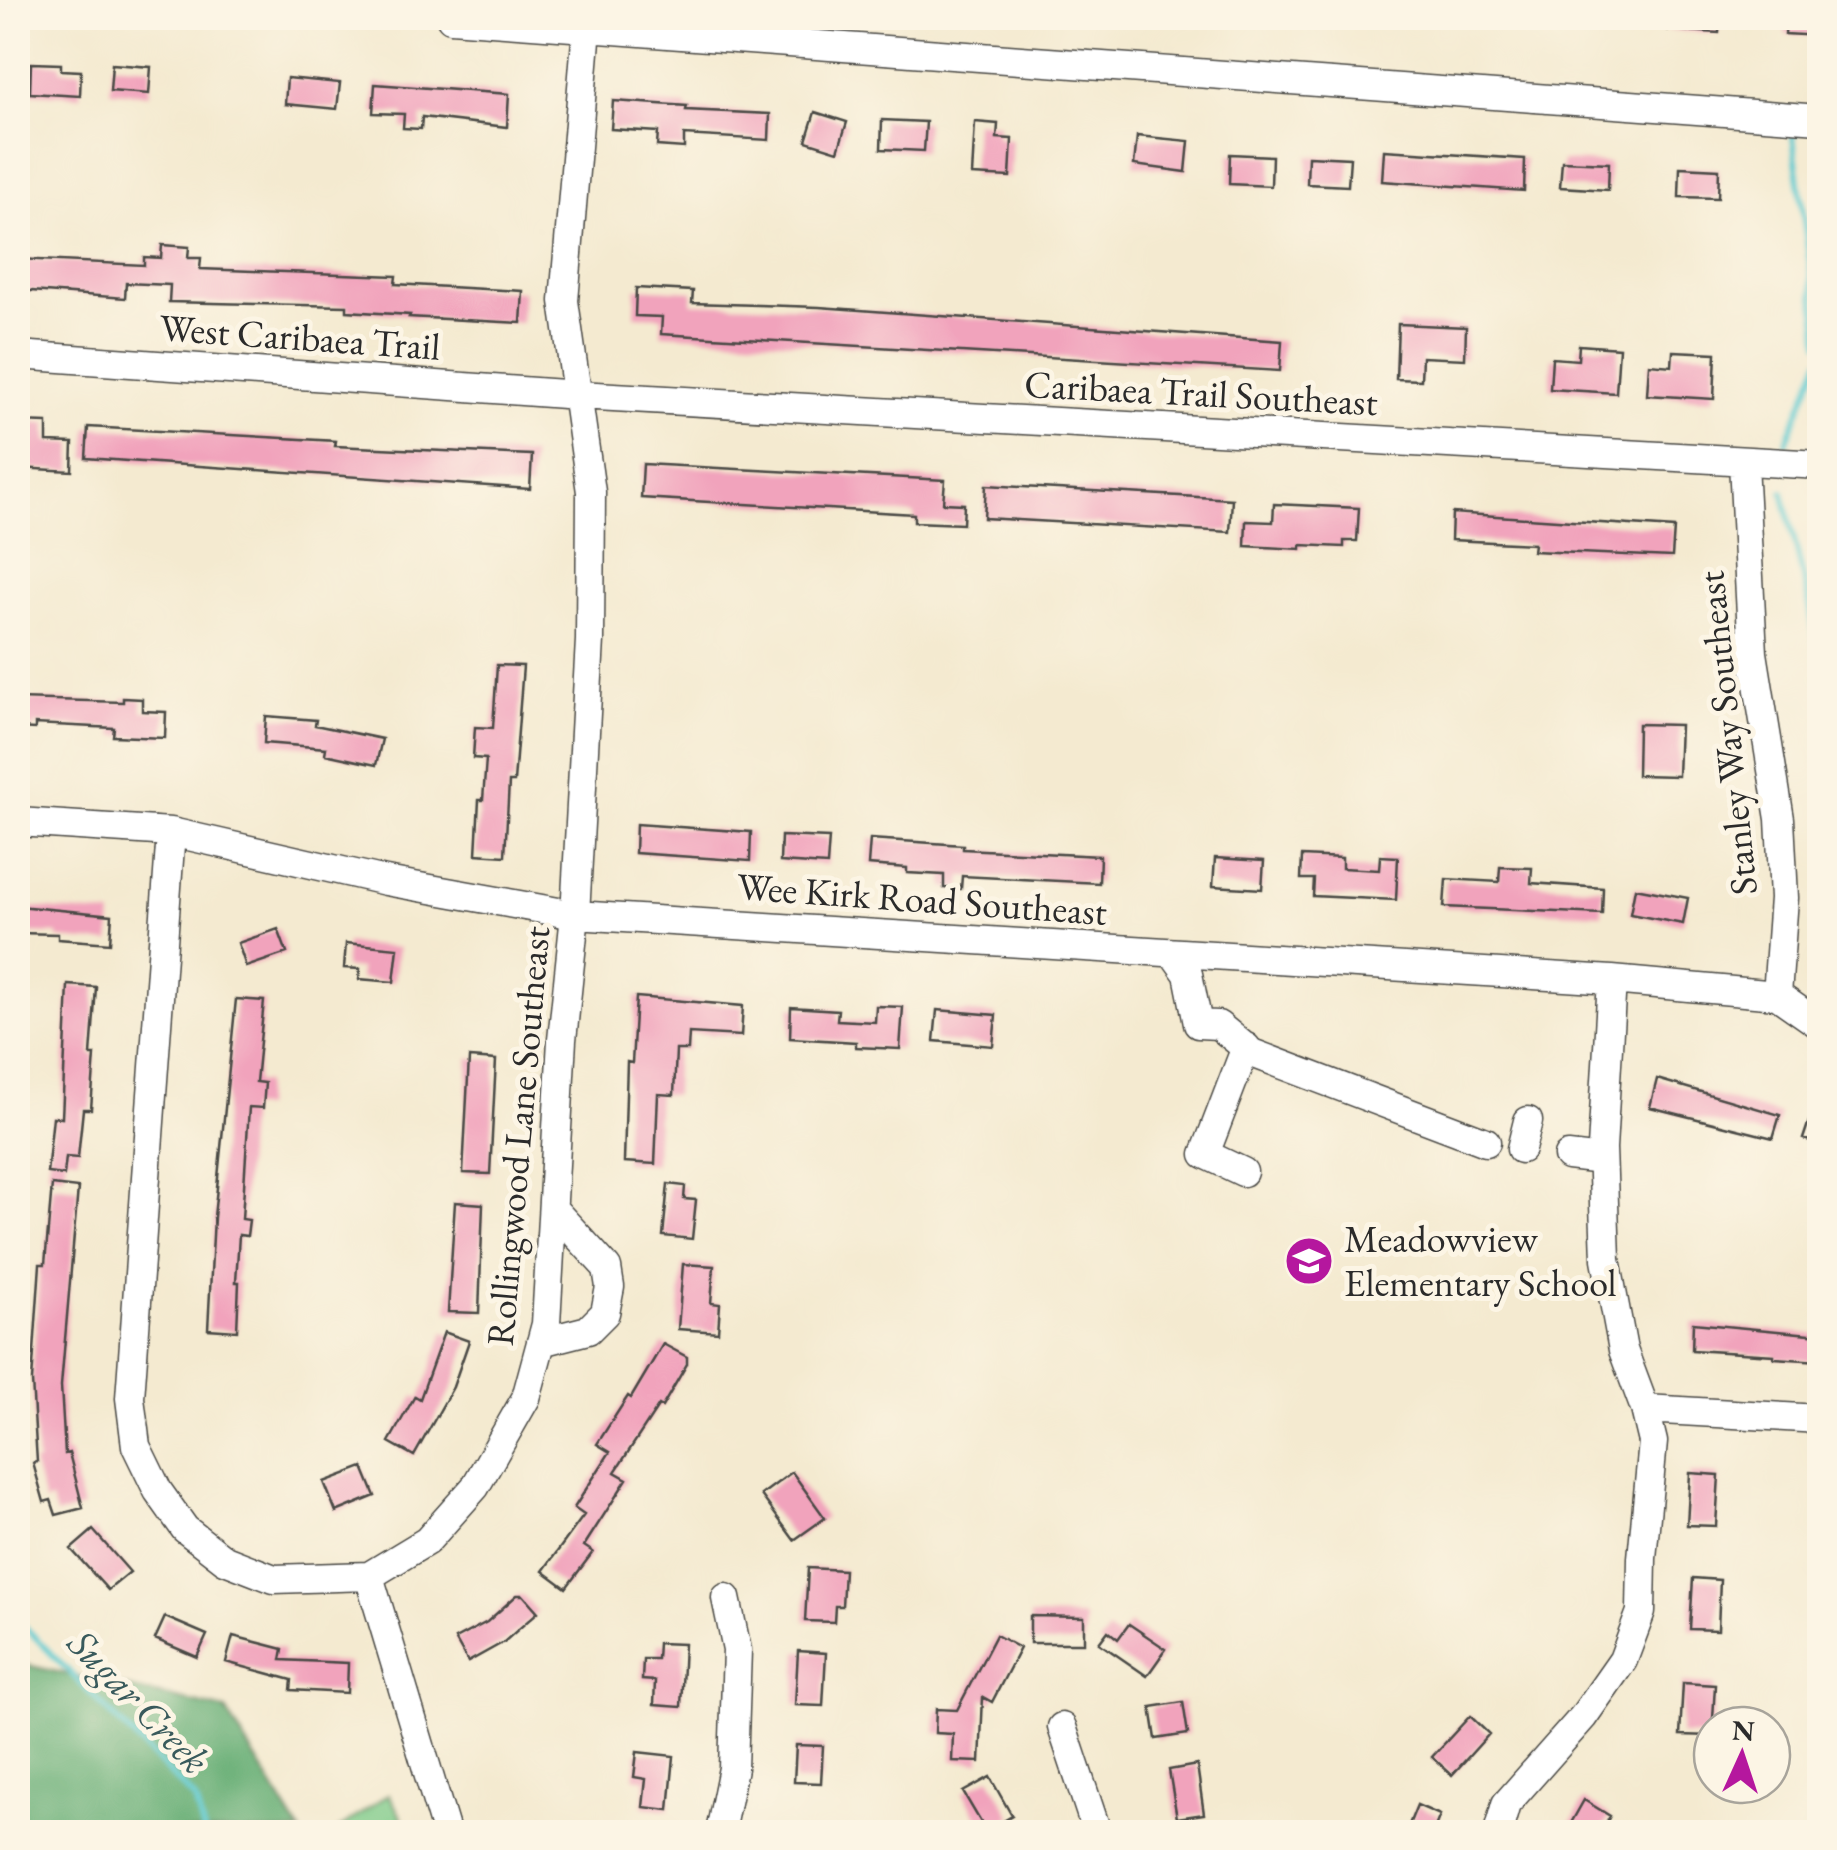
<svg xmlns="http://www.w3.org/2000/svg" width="1837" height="1850" font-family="'EB Garamond',serif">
	<rect width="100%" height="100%" fill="#fcf5e5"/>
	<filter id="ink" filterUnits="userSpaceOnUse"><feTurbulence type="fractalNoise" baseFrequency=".01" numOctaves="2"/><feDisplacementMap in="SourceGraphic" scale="20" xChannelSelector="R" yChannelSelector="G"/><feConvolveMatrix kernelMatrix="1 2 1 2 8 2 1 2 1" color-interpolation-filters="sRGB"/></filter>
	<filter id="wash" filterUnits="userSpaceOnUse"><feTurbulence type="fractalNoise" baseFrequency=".0048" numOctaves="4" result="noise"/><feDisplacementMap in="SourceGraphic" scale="40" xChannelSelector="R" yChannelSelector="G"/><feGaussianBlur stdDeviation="2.25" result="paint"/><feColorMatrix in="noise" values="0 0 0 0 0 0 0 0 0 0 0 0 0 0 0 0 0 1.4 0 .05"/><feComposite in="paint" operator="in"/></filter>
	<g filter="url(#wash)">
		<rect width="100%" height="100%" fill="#f4ead0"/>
		<!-- green -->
		<path fill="#7eca89" stroke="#547a5a" stroke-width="2.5" d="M389 1794 409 1832H335Z"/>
		<!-- forest -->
		<path fill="#66ae75" stroke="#486c50" stroke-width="2.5" d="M18 1663 226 1710 300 1832H18Z"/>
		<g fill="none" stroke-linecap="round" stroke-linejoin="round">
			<!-- stream -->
			<path stroke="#5bc9cf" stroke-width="6" d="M1797 132 1793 137 1820 343
				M1786 443 1820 360
				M1783 492 1810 606 1820 667
				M18 1620 179 1783 195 1800 204 1832"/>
		</g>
		<g id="blocks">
			<!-- building -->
			<path fill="#f1a3bc" d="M1668 18H1720L1719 33 1668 30Z
				M1786 18H1820V36L1785 34Z
				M31 63 61 64V70L81 71 80 96 30 93Z
				M112 64 151 67 149 94 110 91Z
				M287 78 340 83 337 109 285 104Z
				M375 84 509 94 507 127 422 117 421 129 403 128 404 114 373 113Z
				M613 101 687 106 686 110 770 114 769 140 684 135V148L657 146 658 132 611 129Z
				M815 112 847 122 838 151 806 141Z
				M882 120 926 122 924 151 881 149Z
				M975 122 998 124 997 138 1012 139 1010 177 972 175Z
				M1137 136 1189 141 1186 172 1134 165Z
				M1384 150 1525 159 1524 191 1382 181Z
				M1230 154 1272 156 1271 186 1229 184Z
				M1308 156 1350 158 1348 186 1307 184Z
				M1562 161 1609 163 1608 190 1560 187Z
				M1680 167 1719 169 1718 198 1679 197Z
				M162 245 189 247 188 258H201L200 269 396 276 395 284 523 291 521 323 409 317 410 315 347 311V306L169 302 170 285 126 283 125 298 18 290V259L144 265V257L161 258Z
				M636 288 693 291 692 303 819 307 1282 341 1280 371 661 334 662 317 635 316Z
				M1398 324 1466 327 1465 359 1422 357 1421 380 1396 379Z
				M1579 345 1619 348 1616 393 1550 389 1552 358 1578 360Z
				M1673 351 1716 353 1714 399 1647 395 1649 364 1672 366Z
				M19 422 47 423V442L73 443 72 471 18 468Z
				M88 427 336 441 335 446 532 455 530 489 86 458Z
				M643 464 945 480 943 503 964 504 963 524 914 522V514L641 498Z
				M986 485 1232 499 1230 532 984 518Z
				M1274 504 1359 508 1357 541H1344V547L1301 545V549L1245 546 1246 521 1273 522Z
				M1452 513 1674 528 1672 557 1533 551 1534 544 1451 540Z
				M497 665 523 666 514 782H509L505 856 476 854 479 800H483L486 759 473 758 475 727 493 728Z
				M123 698 142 699V711L166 712 165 738 113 736 114 728 35 724V729L18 728V699L123 702Z
				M266 716 316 720 315 725 382 739 376 765 325 754 326 748 264 743Z
				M1638 724 1680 725 1678 776 1637 775Z
				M636 824 751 832 750 861 635 853Z
				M781 836 829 838 827 865 780 862Z
				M870 839 963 845V849L1100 856 1099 883 962 876 961 889 944 888V875L907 873V868L868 865Z
				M1302 856 1342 858V868L1379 870 1380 856 1398 857 1396 900 1313 896 1314 879H1301Z
				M1215 858 1264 861 1262 889 1213 886Z
				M1500 867 1532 868 1531 883 1603 888 1602 914 1444 907 1446 879 1499 882Z
				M1635 888 1688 898 1683 924 1630 914Z
				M18 906 112 915 110 943 58 939V934L18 933Z
				M278 929 287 953 246 967 238 943Z
				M346 943 398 948 394 982 359 979 360 969 344 968Z
				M68 985 96 987 91 1055H95L91 1109H83L78 1158 66 1157 64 1175 47 1173 53 1117 62 1118Z
				M636 997 743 1006 741 1036 689 1033 688 1050H676L674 1095 658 1094 655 1164 624 1162 627 1062 632 1063Z
				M236 999 264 1001 256 1082 265 1083 263 1108 249 1107 242 1219 249 1220 247 1236 239 1235 236 1282H239L237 1331 208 1329 214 1217Z
				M876 1006 903 1007 900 1049 856 1047V1042L790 1038 791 1007 838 1010 837 1020 875 1022Z
				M937 1010 996 1015 993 1046 934 1041Z
				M469 1058 496 1060 490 1174 463 1173Z
				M1657 1079 1780 1115 1773 1138 1650 1107Z
				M1817 1097 1820 1098V1144L1803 1139Z
				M668 1184 685 1186 684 1199 696 1200 692 1239 663 1236Z
				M52 1185 78 1188 61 1386 65 1454 69 1453 83 1508 56 1515 51 1500 44 1502 33 1463 37 1462 32 1381 40 1264H45Z
				M455 1202 483 1204 479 1313 448 1312Z
				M683 1264 714 1266 711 1303 720 1304 718 1332 678 1329Z
				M1693 1323 1820 1335V1361L1774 1358V1355L1692 1350Z
				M444 1332 469 1341 453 1387 414 1456 389 1442 415 1396 420 1399Z
				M663 1344 687 1357V1364L662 1407 659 1405 615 1472 627 1479 584 1546 593 1552 566 1588 543 1571 584 1515 574 1508 610 1452 597 1444 628 1396 631 1398Z
				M363 1467 375 1496 336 1512 324 1482Z
				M792 1472 825 1518 794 1540 761 1495Z
				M1690 1473 1719 1475 1716 1526 1687 1525Z
				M93 1530 130 1572 108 1590 71 1549Z
				M808 1568 844 1570 842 1606H835L834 1622 805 1621Z
				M1693 1578 1720 1580 1718 1630 1690 1629Z
				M517 1595H523L538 1612 504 1642 468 1662 455 1639 487 1622Z
				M1030 1616 1084 1617V1643H1030Z
				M165 1617 207 1635 197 1657 155 1639Z
				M1129 1624 1166 1649 1147 1676 1099 1643 1108 1631 1118 1639Z
				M996 1635 1020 1648 992 1702 983 1697 980 1762 952 1761 953 1734 935 1733 936 1709 957 1710Z
				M233 1636 283 1649 281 1660 348 1663 347 1693 291 1690 292 1680 226 1662Z
				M658 1643 684 1644 681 1707 654 1705 655 1681 642 1680 643 1659H657Z
				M798 1651 826 1653 823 1706 795 1705Z
				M1683 1683 1715 1685 1712 1736 1680 1735Z
				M1183 1702 1188 1734 1156 1739 1151 1707Z
				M1470 1716 1489 1734 1452 1775 1432 1757Z
				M796 1745 823 1746 821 1783 794 1782Z
				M637 1752 674 1756 669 1810 643 1807 646 1779 634 1777Z
				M1197 1765 1204 1814 1177 1818 1169 1770Z
				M990 1777 1012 1816 986 1831 963 1792Z
				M1584 1800 1610 1816 1601 1832H1566Z
				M1417 1805 1440 1815 1433 1832H1406Z"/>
		</g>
	</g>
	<g filter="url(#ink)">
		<use href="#blocks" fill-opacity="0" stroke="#494844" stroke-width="2.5"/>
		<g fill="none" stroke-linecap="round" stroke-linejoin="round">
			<!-- minor casing -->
			<g stroke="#494844" stroke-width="31">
				<path id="minor" d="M451 18 1820 119
					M18 355 578 395 1820 465
					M1743 463 1753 653 1780 819 1784 898 1777 995
					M18 822 171 832 386 881 575 915 1612 980 1777 995 1820 1025
					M171 832 130 1398 136 1446 158 1491 185 1529 225 1560 274 1579 369 1576 427 1541 475 1487 526 1398 546 1324 562 1040 575 915 590 640 591 492 564 301 587 28
					M1173 953 1188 974 1198 1024 1218 1025 1252 1053 1486 1142
					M1521 1149 1528 1121
					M1568 1156 1602 1160
					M1243 1172 1205 1154 1246 1047
					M541 1342 588 1330 605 1313 610 1287 607 1268 553 1209
					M1645 1409 1820 1419
					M369 1576 446 1832
					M1062 1727 1097 1832
					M720 1832 733 1768 737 1650 726 1598
					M1498 1832 1506 1804 1583 1717 1623 1660 1641 1612 1642 1558 1653 1442 1645 1409 1623 1350 1606 1259 1602 1148 1612 980"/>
			</g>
			<!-- minor -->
			<use href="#minor" stroke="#fff" stroke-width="28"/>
		</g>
	</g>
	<!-- icons -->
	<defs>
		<g id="school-disc" transform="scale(2.5)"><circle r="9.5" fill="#b5179e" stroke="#fcf5e5"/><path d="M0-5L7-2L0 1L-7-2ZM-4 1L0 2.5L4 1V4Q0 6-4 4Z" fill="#fff"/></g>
	</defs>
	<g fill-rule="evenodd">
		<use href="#school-disc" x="1309" y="1261"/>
	</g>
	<g text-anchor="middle" stroke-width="10" stroke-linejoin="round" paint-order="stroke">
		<!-- street labels -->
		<g font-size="38" fill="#2b2b2b" stroke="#fcf5e5">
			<text transform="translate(300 337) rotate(4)" y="13">West Caribaea Trail</text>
			<text transform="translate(1201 393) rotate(3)" y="13">Caribaea Trail Southeast</text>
			<text transform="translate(1727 733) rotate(-96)" y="13">Stanley Way Southeast</text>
			<text transform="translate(922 899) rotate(4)" y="13">Wee Kirk Road Southeast</text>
			<text transform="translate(518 1136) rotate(-85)" y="13">Rollingwood Lane Southeast</text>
		</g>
		<!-- poi labels -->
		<g font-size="38" fill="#2b2b2b" stroke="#fcf5e5" text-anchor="start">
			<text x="1344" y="1252">Meadowview<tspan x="1344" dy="44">Elementary School</tspan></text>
		</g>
		<!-- water labels -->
		<g font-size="40" font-style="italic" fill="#395a5c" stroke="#fcf5e5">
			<text transform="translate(139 1701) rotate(46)" y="14">Sugar Creek</text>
		</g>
	</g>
	<!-- margin -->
	<rect width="1837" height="1850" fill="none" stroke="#fcf5e5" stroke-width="60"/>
	<!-- north arrow -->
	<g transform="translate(1742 1755) rotate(3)"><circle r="48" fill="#fcf5e5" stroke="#a8a49b" stroke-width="2.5"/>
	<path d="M0-8L18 38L0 25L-18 38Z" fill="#b5179e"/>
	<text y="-15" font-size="28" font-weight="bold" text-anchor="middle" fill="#2b2b2b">N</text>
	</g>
</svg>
